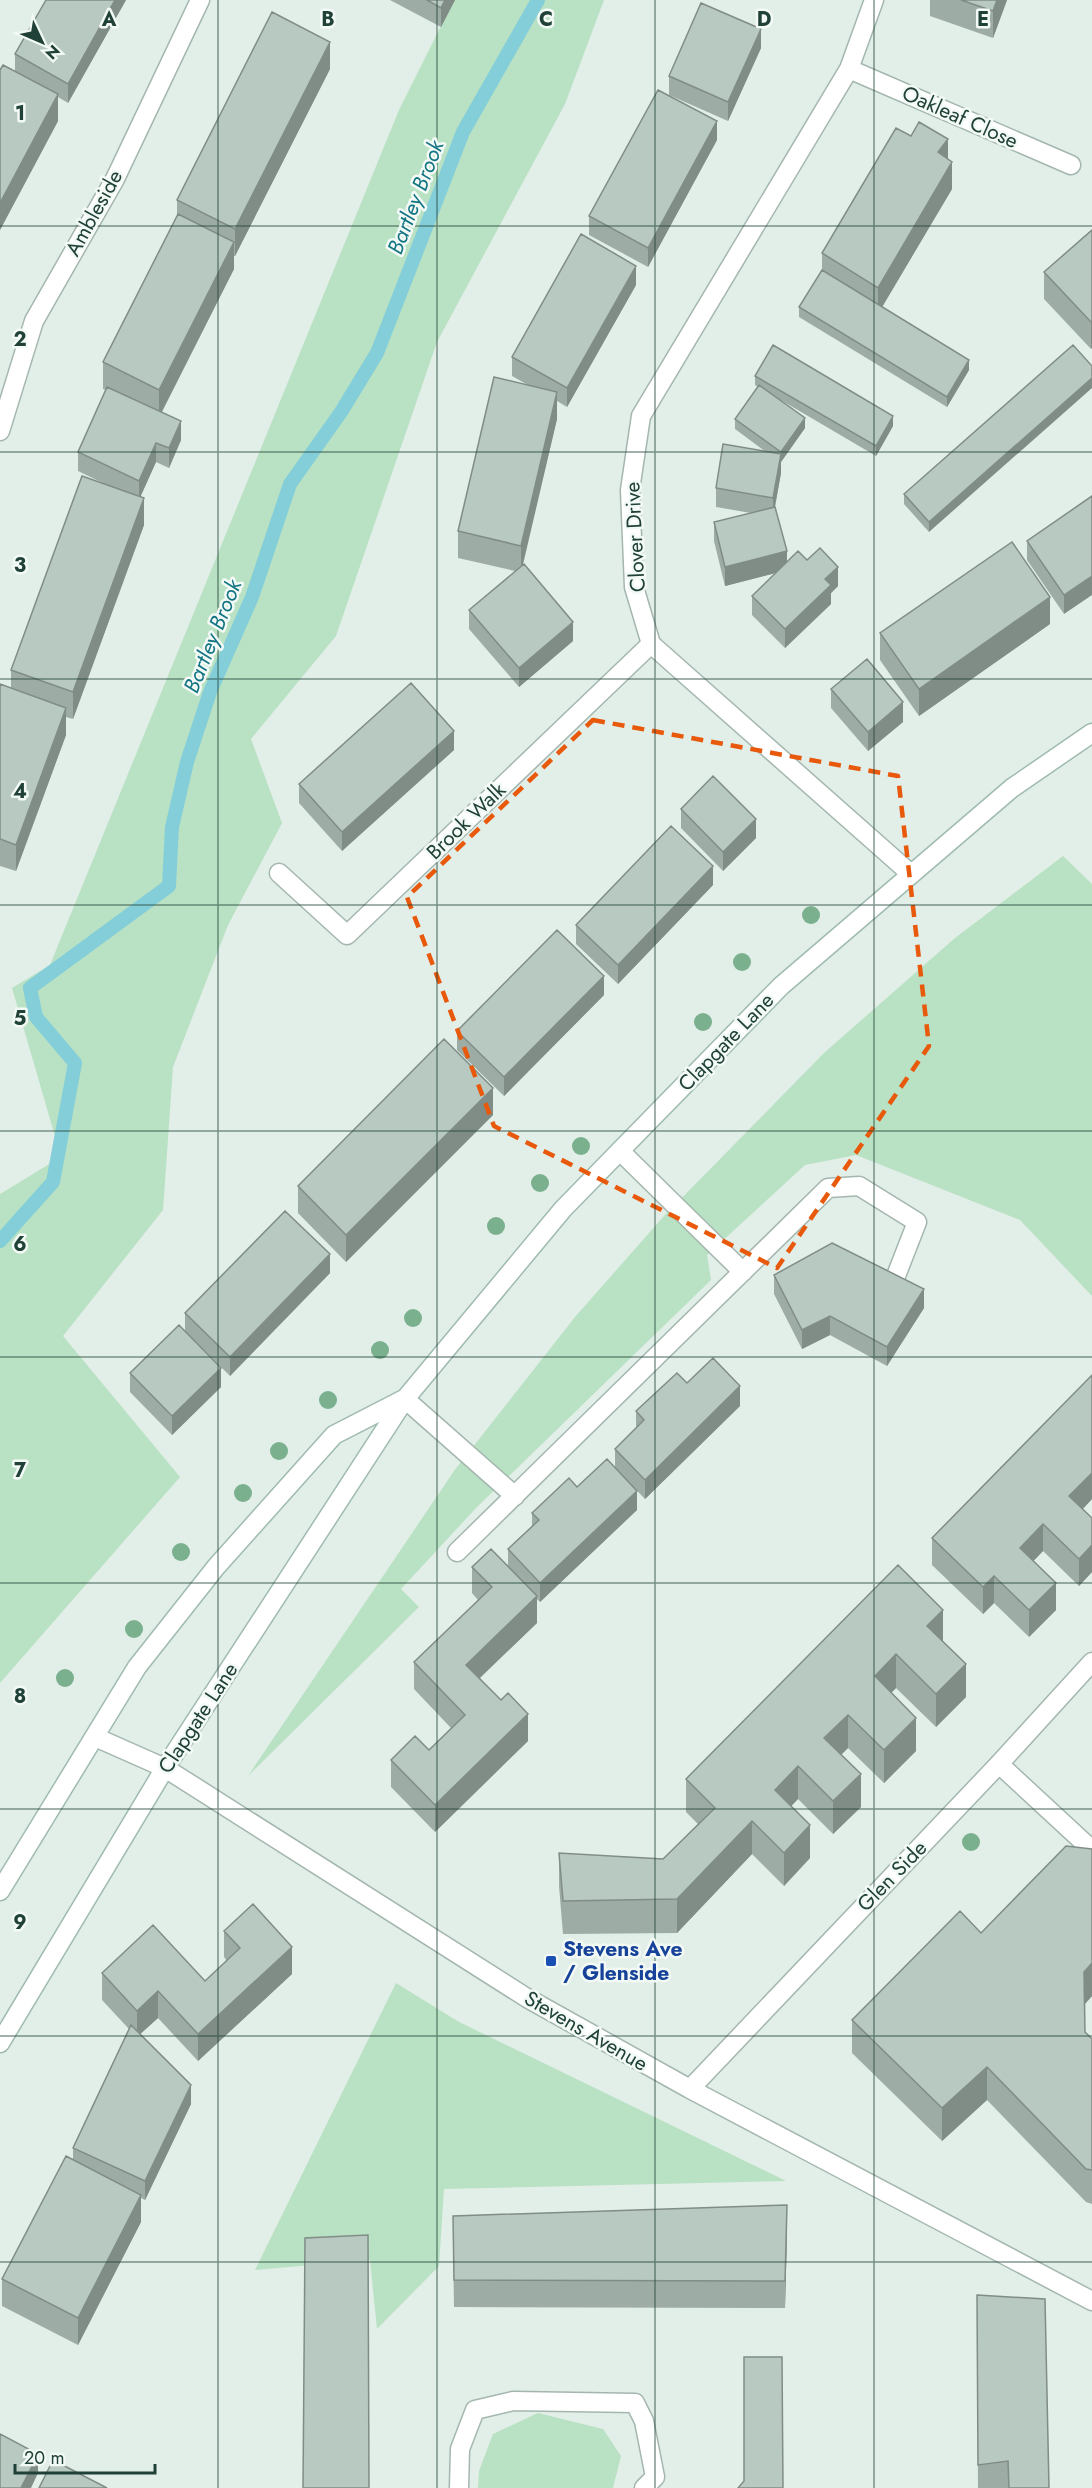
<svg xmlns="http://www.w3.org/2000/svg" width="1092" height="2488" font-family="Jost,sans-serif">
	<rect width="100%" height="100%" fill="#e2eee8"/>
	<!-- green -->
	<path fill="#b9e1c3" d="M454 0H604L565 104 437 342 336 636 251 739 282 823 228 925 173 1067 163 1210 63 1336 180 1477 0 1683V1194L61 1157 12 988 50 965 399 110Z
		M1063 856 1092 884V1296L1020 1220 856 1155 805 1165 707 1255 711 1280 477 1507 401 1589 419 1607 248 1776 454 1471 575 1317 664 1216 824 1053 955 938Z
		M396 1983 459 2022 786 2181 444 2189 439 2266 377 2329 370 2260 255 2270Z
		M538 2413 603 2429 621 2456 613 2488H478L479 2471 493 2434Z"/>
	<g fill="none" stroke-linecap="round" stroke-linejoin="round">
		<!-- stream -->
		<path stroke="#84ced9" stroke-width="14" d="M0 1241 53 1182 75 1063 36 1017 30 988 169 886 172 827 187 762 210 692 252 597 290 484 341 412 377 353 463 132 538 0"/>
		<!-- lane casing -->
		<g stroke="#a4b7af" stroke-width="21">
			<path id="lane" d="M620 1151 743 1272
				M405 1399 515 1496
				M457 1552 828 1188 859 1186 917 1222 894 1281
				M999 1764 1092 1850"/>
		</g>
		<!-- street casing -->
		<g stroke="#a4b7af" stroke-width="21">
			<path id="street" d="M874 0 849 69 641 416 630 490 634 587 651 644 911 874
				M849 69 1071 165
				M0 431 34 321 115 179 200 0
				M279 873 347 935 651 644
				M95 1737 165 1768 527 1998 690 2089 1092 2301
				M690 2089 999 1764 1092 1662
				M459 2488 460 2449 475 2410 513 2401 635 2403 644 2421 655 2477 644 2488"/>
		</g>
		<!-- secondary casing -->
		<g stroke="#9fbbb0" stroke-width="21">
			<path id="secondary" d="M0 1891 137 1667 216 1567 334 1435 404 1399
				M0 2043 165 1768 405 1399 563 1209 781 986 1012 788 1092 733"/>
		</g>
		<!-- lane -->
		<use href="#lane" stroke="#fff" stroke-width="18"/>
		<!-- street -->
		<use href="#street" stroke="#fff" stroke-width="18"/>
		<!-- secondary -->
		<use href="#secondary" stroke="#fff" stroke-width="18"/>
	</g>
	<!-- trees -->
	<g fill="#7ab08e">
		<circle cx="811" cy="915" r="9"/>
		<circle cx="742" cy="962" r="9"/>
		<circle cx="703" cy="1022" r="9"/>
		<circle cx="581" cy="1146" r="9"/>
		<circle cx="540" cy="1183" r="9"/>
		<circle cx="496" cy="1226" r="9"/>
		<circle cx="413" cy="1318" r="9"/>
		<circle cx="380" cy="1350" r="9"/>
		<circle cx="328" cy="1400" r="9"/>
		<circle cx="279" cy="1451" r="9"/>
		<circle cx="243" cy="1493" r="9"/>
		<circle cx="181" cy="1552" r="9"/>
		<circle cx="134" cy="1629" r="9"/>
		<circle cx="65" cy="1678" r="9"/>
		<circle cx="971" cy="1842" r="9"/>
	</g>
	<!-- wall -->
	<path fill="#9dada6" d="M126 0 68 103 58 97V121L0 230V70L15 71V54Z
		M390 0H455L441 27Z
		M930 0H1007L993 38 930 16Z
		M761 48 728 121 669 95V76Z
		M330 69 235 256H234V269L162 412 181 440 169 468 156 462 140 497 144 525 73 719 66 717V735L16 871 0 866V684L11 688V670L105 484 78 471V452L106 390 103 389V362L177 216V200Z
		M911 136 948 159 952 189 882 307 969 370 947 407 799 317V307L822 270V253Z
		M717 140 648 267 589 235V216Z
		M1092 230 1091 349 1044 299V272Z
		M636 285 567 407 557 401V419L522 565 573 641 519 687 469 629V610L515 571 458 558V531L528 385 512 376V357Z
		M1073 345 929 532 904 504V494Z
		M755 376 893 426 876 456 779 399 805 428 781 462V473L775 507 787 563 807 560 838 586 831 593V604L785 648 752 615V596L776 573 725 586 714 541V522L751 513 716 507V488L766 452 735 429V419L758 387 755 385Z
		M1092 496 1064 614 1027 560V541Z
		M1050 624 919 716 880 660V633Z
		M831 689 903 722 868 751 831 708Z
		M454 750 342 851 299 803V784Z
		M681 809 756 838 723 871 681 828Z
		M713 885 618 984 576 944V925Z
		M604 995 504 1096 457 1050V1031Z
		M493 1115 346 1262 298 1213V1186Z
		M330 1273 230 1376 202 1348 221 1387 172 1435 130 1392V1373L185 1331V1313Z
		M774 1275 924 1308 887 1366 830 1335 802 1349 774 1294Z
		M687 1383 740 1406 645 1499 615 1468V1449L636 1428V1411Z
		M577 1487 637 1510 540 1602 537 1599V1623L480 1678 528 1741 435 1832 391 1787V1760L429 1750 451 1728 414 1689V1662L478 1600 472 1593V1567L508 1566V1549L532 1526V1513Z
		M1092 1499 1083 1509 1092 1518V1572L1079 1586 1043 1551 1033 1561 1056 1610 1029 1637 994 1603 983 1614 932 1565V1538Z
		M898 1565 943 1641 966 1697 936 1727 896 1688 891 1693 916 1751 884 1783 848 1748 841 1755 861 1807 833 1834 798 1799 791 1806 810 1858 784 1886 752 1854 677 1933 563 1934 559 1886V1853L663 1859 698 1824 686 1812V1779Z
		M1092 1849V1996L1084 2005 1085 2032 1092 2039V2204L1086 2202 987 2100 942 2141 852 2053V2020L981 1933Z
		M224 1931 292 1974 198 2061 158 2018 140 2034 191 2104 145 2200 141 2198V2222L78 2345 2 2306V2279L73 2160V2148L129 2029 102 2000V1973L205 1981 227 1961 224 1957Z
		M787 2232 785 2308 454 2307 453 2243Z
		M977 2295 1049 2488H978Z"/>
	<!-- shaded-wall -->
	<path fill="#808d87" d="M115 0H126L68 103V84Z
		M445 0H455L441 27V8Z
		M997 0H1007L993 38V11Z
		M761 29V48L728 121V102Z
		M330 42V69L235 256V229Z
		M58 94V121L0 230V203Z
		M717 121V140L648 267V248Z
		M948 139V166L938 152Z
		M952 162V189L878 314V288Z
		M234 242V269L159 417V390Z
		M636 266V285L567 407V388Z
		M1092 321V348L1091 349V322Z
		M969 360V370L947 407V397Z
		M1092 378V388L929 532V522Z
		M557 392V419L521 573V546Z
		M893 416V426L876 456V446Z
		M805 418V428L781 462V452Z
		M181 421V440L169 468V448Z
		M156 443V462L139 500V481Z
		M781 454V473L773 517V498Z
		M144 498V525L73 719V692Z
		M787 551V570L725 586V567Z
		M838 567V586L831 593V604L785 648V629L825 579Z
		M1092 576V595L1064 614V595Z
		M1050 597V624L919 716V689Z
		M573 622V641L519 687V668Z
		M903 702V722L868 751V732Z
		M66 708V735L16 871V845Z
		M454 731V750L342 851V832Z
		M756 819V838L723 871V852Z
		M713 866V885L618 984V965Z
		M604 976V995L504 1096V1077Z
		M493 1088V1115L346 1262V1235Z
		M330 1254V1273L230 1376V1357Z
		M924 1289V1308L887 1366V1347Z
		M830 1316V1335L802 1349V1330Z
		M221 1368V1387L172 1435V1416Z
		M740 1386V1406L645 1499V1480Z
		M1092 1473V1499L1069 1523V1496Z
		M637 1491V1510L540 1602V1583Z
		M1043 1524V1551L1020 1575V1548Z
		M1092 1545V1572L1079 1586V1559Z
		M994 1576V1603L983 1614V1587Z
		M1056 1583V1610L1029 1637V1610Z
		M537 1596V1623L466 1691V1665Z
		M943 1610V1644L927 1626Z
		M896 1654V1688L875 1709V1676Z
		M966 1664V1697L936 1727V1694Z
		M528 1714V1741L435 1832V1805Z
		M848 1715V1748L824 1771V1738Z
		M916 1718V1751L884 1783V1750Z
		M798 1766V1799L775 1823V1790Z
		M861 1774V1807L833 1834V1801Z
		M752 1821V1854L677 1933V1899Z
		M810 1825V1858L784 1886V1853Z
		M292 1947V1974L198 2061V2034Z
		M1092 1963V1996L1084 2005V1972Z
		M158 1991V2018L137 2037V2011Z
		M987 2067V2100L942 2141V2108Z
		M191 2085V2104L145 2200V2181Z
		M141 2195V2222L78 2345V2318Z
		M787 2205V2232L785 2308V2281Z
		M38 2454V2473L31 2488H21Z"/>
	<!-- building -->
	<path fill="#b7c9c1" stroke="#808d87" stroke-width="1.5" d="M46 0H115L68 84 15 54Z
		M427 0H445L441 8Z
		M961 0H997L993 11Z
		M701 3 761 29 728 102 669 76Z
		M272 12 330 42 235 229 177 200Z
		M3 65 58 94 0 203V70Z
		M658 90 717 121 648 248 589 216Z
		M919 122 948 139 938 152 952 162 878 288 822 253 896 128 911 136Z
		M178 214 234 242 159 390 103 362Z
		M1092 230V321L1091 322 1044 272Z
		M581 234 636 266 567 388 512 357Z
		M822 270 969 360 947 397 799 307Z
		M773 345 893 416 876 446 755 376Z
		M1073 345 1092 366V378L929 522 904 494Z
		M494 377 557 392 521 546 458 531Z
		M759 385 805 418 781 452 735 419Z
		M107 387 181 421 169 448 156 443 139 481 78 452Z
		M723 444 781 454 773 498 716 488Z
		M82 476 144 498 73 692 11 670Z
		M1092 496V576L1064 595 1027 541Z
		M775 507 787 551 725 567 714 522Z
		M1012 542 1050 597 919 689 880 633Z
		M820 548 838 567 825 579 831 585 785 629 752 596 798 551 807 560Z
		M524 564 573 622 519 668 469 610Z
		M867 659 903 702 868 732 831 689Z
		M411 683 454 731 342 832 299 784Z
		M0 684 66 708 16 845 0 839Z
		M713 776 756 819 723 852 681 809Z
		M671 826 713 866 618 965 576 925Z
		M557 930 604 976 504 1077 457 1031Z
		M444 1039 493 1088 346 1235 298 1186Z
		M285 1211 330 1254 230 1357 185 1313Z
		M832 1243 924 1289 887 1347 830 1316 802 1330 774 1275Z
		M179 1325 221 1368 172 1416 130 1373Z
		M713 1358 740 1386 645 1480 615 1449 644 1420 636 1411 677 1373 687 1383Z
		M1092 1375V1473L1069 1496 1092 1518V1545L1079 1559 1043 1524 1020 1548 1056 1583 1029 1610 994 1576 983 1587 932 1538Z
		M607 1459 637 1491 540 1583 508 1549 539 1520 532 1513 569 1478 577 1487Z
		M491 1549 537 1596 466 1665 501 1700 508 1693 528 1714 435 1805 391 1760 415 1736 429 1750 465 1715 414 1662 492 1587 472 1567Z
		M898 1565 943 1610 927 1626 966 1664 936 1694 896 1654 875 1676 916 1718 884 1750 848 1715 824 1738 861 1774 833 1801 798 1766 775 1790 810 1825 784 1853 752 1821 677 1899 563 1901 559 1853 663 1859 715 1808 686 1779Z
		M1066 1846 1092 1849V1963L1084 1972 1085 2032 1092 2039V2170L1086 2169 987 2067 942 2108 852 2020 960 1911 981 1933Z
		M253 1904 292 1947 198 2034 158 1991 137 2011 102 1973 153 1925 205 1981 240 1948 224 1931Z
		M131 2025 191 2085 145 2181 73 2148Z
		M66 2156 141 2195 78 2318 2 2279Z
		M787 2205 785 2281 454 2280 453 2216Z
		M368 2235 369 2488H303L305 2238Z
		M977 2295 1045 2299 1049 2488H1009L1008 2461 978 2465Z
		M744 2357H782L783 2488H738L744 2481Z
		M0 2434 38 2454 21 2488H0Z
		M53 2460 107 2488H39Z"/>
	<!-- marked area -->
	<path fill="none" stroke="#e8590c" stroke-width="4.5" stroke-dasharray="12 8" stroke-linejoin="round" d="M593 720 898 776 929 1046 777 1268 494 1126 407 897Z"/>
	<!-- grid -->
	<path fill="none" stroke="#204137" stroke-width="1.5" stroke-opacity="0.55" d="M218 0V2488M437 0V2488M655 0V2488M874 0V2488M0 226H1092M0 452H1092M0 679H1092M0 905H1092M0 1131H1092M0 1357H1092M0 1583H1092M0 1809H1092M0 2036H1092M0 2262H1092"/>
	<!-- markers -->
	<rect fill="#1a4fb4" stroke="#f3faf6" stroke-width="2" x="545" y="1955" width="12" height="12" rx="3"/>
	<g text-anchor="middle" stroke-width="5" stroke-linejoin="round" paint-order="stroke">
		<!-- street labels -->
		<g font-size="21" fill="#204137" stroke="#f3faf6">
			<text transform="translate(960 117) rotate(24)" y="7">Oakleaf Close</text>
			<text transform="translate(94 213) rotate(-61)" y="7">Ambleside</text>
			<text transform="translate(635 537) rotate(-93)" y="7">Clover Drive</text>
			<text transform="translate(466 821) rotate(-44)" y="7">Brook Walk</text>
			<text transform="translate(726 1042) rotate(-46)" y="7">Clapgate Lane</text>
			<text transform="translate(198 1718) rotate(-57)" y="7">Clapgate Lane</text>
			<text transform="translate(892 1876) rotate(-46)" y="7">Glen Side</text>
			<text transform="translate(586 2031) rotate(30)" y="7">Stevens Avenue</text>
		</g>
		<!-- transit labels -->
		<g font-size="21" font-weight="bold" fill="#164399" stroke="#f3faf6" text-anchor="start">
			<text x="563" y="1956">Stevens Ave<tspan x="563" dy="24">/ Glenside</tspan></text>
		</g>
		<!-- water labels -->
		<g font-size="22" font-style="italic" fill="#137484" stroke="#f3faf6">
			<text transform="translate(415 197) rotate(-69)" y="8">Bartley Brook</text>
			<text transform="translate(212 636) rotate(-68)" y="8">Bartley Brook</text>
		</g>
	</g>
	<g font-size="20" text-anchor="middle" font-weight="bold" fill="#204137" stroke="#f3faf6" stroke-width="5" stroke-linejoin="round" paint-order="stroke">
		<text x="109" y="26">A</text>
		<text x="328" y="26">B</text>
		<text x="546" y="26">C</text>
		<text x="764" y="26">D</text>
		<text x="983" y="26">E</text>
		<text x="20" y="120">1</text>
		<text x="20" y="346">2</text>
		<text x="20" y="572">3</text>
		<text x="20" y="798">4</text>
		<text x="20" y="1025">5</text>
		<text x="20" y="1251">6</text>
		<text x="20" y="1477">7</text>
		<text x="20" y="1703">8</text>
		<text x="20" y="1929">9</text>
	</g>
	<!-- north arrow -->
	<g transform="translate(42 42) rotate(134)" stroke="#f3faf6" stroke-width="4.5" paint-order="stroke">
	<path d="M0-4.5L10 22L0 15L-10 22Z" fill="#204137"/>
	<text y="-9" font-size="16" font-weight="bold" text-anchor="middle" fill="#204137">N</text>
	</g>
	<!-- scale -->
	<path d="M15 2464v9h140v-9" fill="none" stroke="#204137" stroke-width="3"/>
	<text x="24" y="2464" font-size="18" fill="#204137" stroke="#f3faf6" stroke-width="4.5" paint-order="stroke">20 m</text>
</svg>
